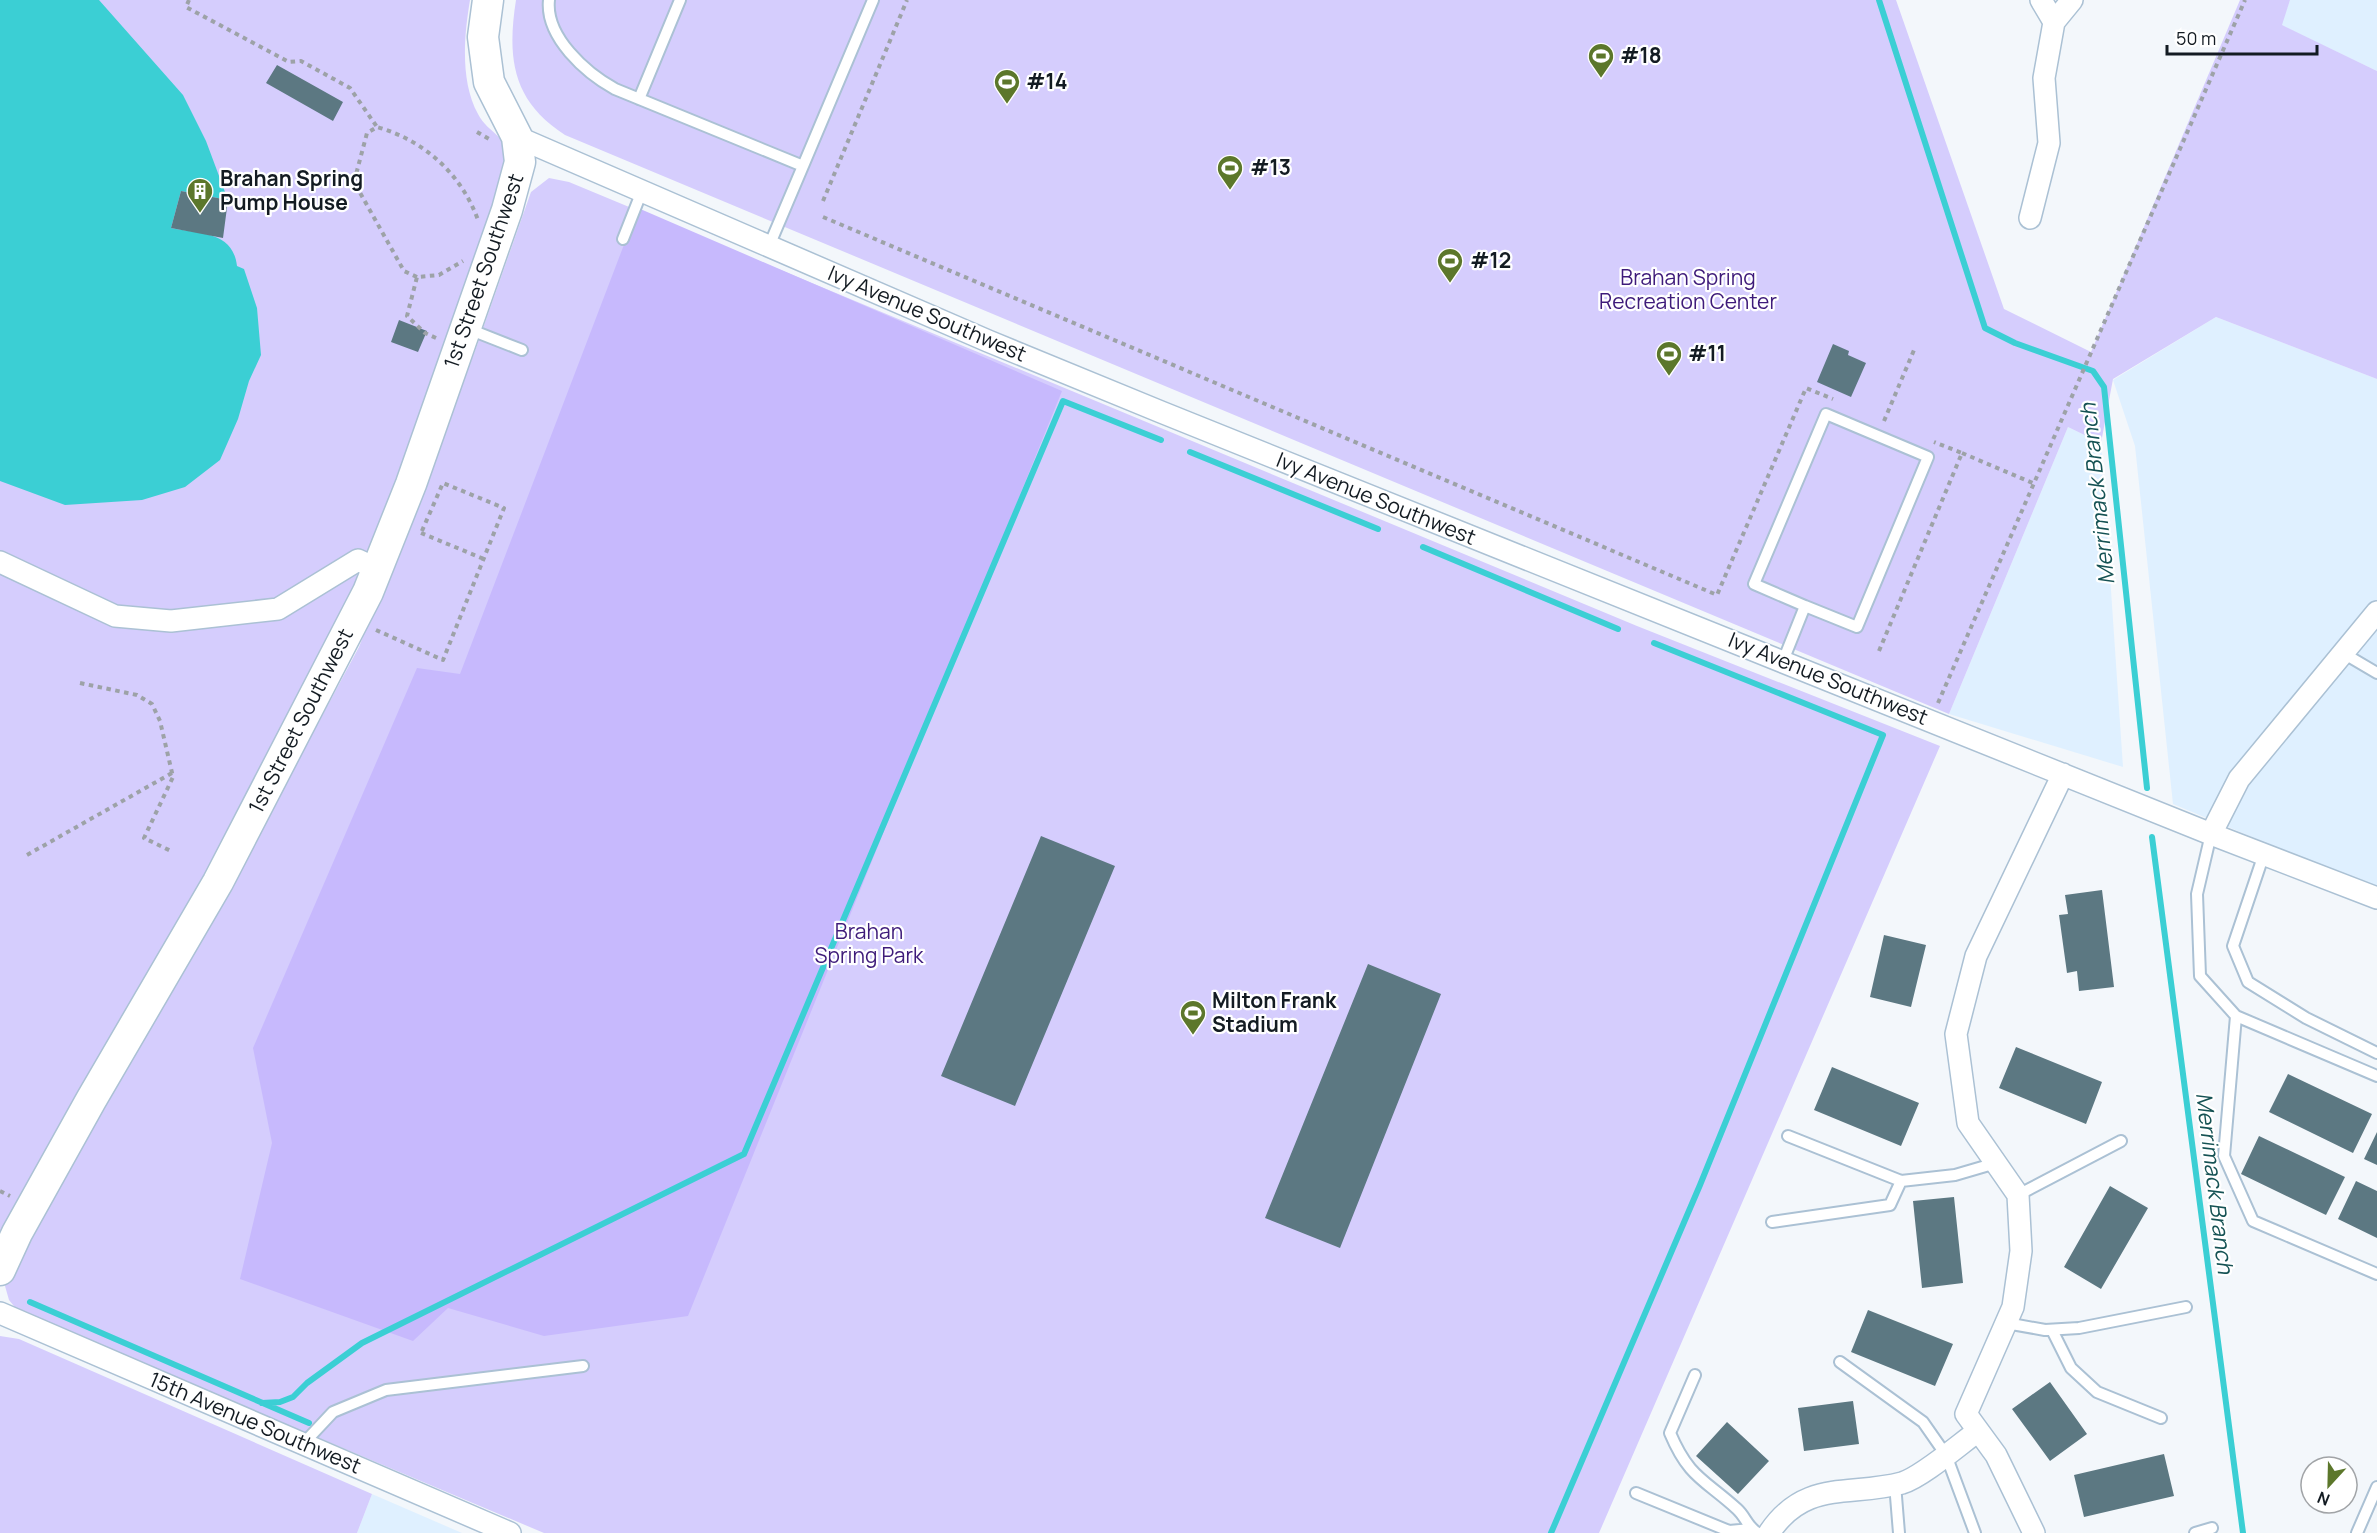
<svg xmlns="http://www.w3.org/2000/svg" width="2377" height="1533" font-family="Manrope,sans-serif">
	<rect width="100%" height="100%" fill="#f3f7fb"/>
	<!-- built -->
	<path fill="#dff0ff" d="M2290 0H2377V71L2281 25Z
		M2216 317 2377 379V889L2173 804 2135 446 2113 380Z
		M2068 427 2101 443 2123 767 1949 714Z
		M372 1494 462 1533H357Z"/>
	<!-- green -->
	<path fill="#d5cdfd" d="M0 0H470C464 36 460 81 478 114 489 135 508 134 509 163L418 441 337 635 237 828 0 1243Z
		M516 0H1896L2004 309 2091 352 2240 0H2290L2282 25 2377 71V379L2216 317 2113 379 2101 443 2068 427 1949 714 565 135C512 101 507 58 516 0Z
		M549 178 569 182 1637 626 1940 746 1599 1533H544L18 1311 9 1300 5 1286 90 1124 242 865 359 647 475 351 531 192Z
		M0 1336 19 1339 372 1494 357 1533H0Z"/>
	<!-- forest -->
	<path fill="#c7b9fd" d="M638 208 1062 391 688 1316 544 1336 448 1308 413 1341 240 1279 272 1143 253 1048 417 668 460 674Z"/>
	<!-- water -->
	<path fill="#3bcfd4" d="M0 0H99L183 95 206 141 228 200 181 191 171 228C200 234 233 231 237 266L244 269 257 308 261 355 249 381 238 419 220 460 185 487 142 500 65 505 0 481Z"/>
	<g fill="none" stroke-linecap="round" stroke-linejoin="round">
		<!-- stream -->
		<path stroke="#3bcfd4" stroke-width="6" d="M1879 0 1985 328 2015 343 2093 371 2104 387 2147 788
			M1190 452 1378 529
			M1423 547 1618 629
			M2152 837 2243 1533
			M30 1302 309 1423
			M262 1403 280 1402 293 1397 307 1383 362 1343 744 1154 1063 401 1161 440
			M1551 1533 1700 1185 1883 735 1654 643"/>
	</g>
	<!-- building -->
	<path fill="#5c7882" d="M277 65 343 102 333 121 266 83Z
		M181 191 228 200 223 238 171 228Z
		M399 320 427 331 418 352 391 342Z
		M1833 344 1849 351 1848 355 1866 363 1851 397 1817 382Z
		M1041 836 1115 866 1015 1106 941 1076Z
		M2102 890 2114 987 2079 991 2077 971 2067 973 2059 915 2068 914 2065 895Z
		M1884 935 1926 945 1911 1007 1870 997Z
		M1368 964 1441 994 1340 1248 1265 1218Z
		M2016 1047 2102 1082 2086 1124 1999 1088Z
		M1832 1067 1919 1103 1901 1146 1814 1110Z
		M2288 1074 2372 1114 2353 1153 2269 1112Z
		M2377 1132V1165L2364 1159Z
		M2259 1136 2345 1177 2326 1215 2241 1174Z
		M2356 1181 2377 1191V1238L2338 1219Z
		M2110 1186 2148 1208 2101 1289 2064 1267Z
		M1954 1197 1963 1283 1922 1288 1913 1201Z
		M1868 1310 1953 1344 1935 1386 1851 1352Z
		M2050 1382 2087 1434 2050 1461 2012 1409Z
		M1853 1401 1859 1444 1804 1451 1798 1408Z
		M1727 1422 1769 1461 1738 1494 1696 1456Z
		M2164 1454 2174 1496 2084 1517 2074 1475Z"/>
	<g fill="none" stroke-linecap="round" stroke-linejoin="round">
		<!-- lane casing -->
		<g stroke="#abc1d4" stroke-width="14">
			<path id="lane" d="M549 0C545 37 586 73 615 89L803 166 769 246
				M639 99 680 0
				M803 166 873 0
				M623 239 642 191
				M466 328 522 350
				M2343 653 2377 673
				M1783 661 1805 606 1857 627 1928 457 1826 414 1754 584 1805 606
				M2211 834 2197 894 2200 976 2236 1016
				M2264 854 2233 946 2248 982 2306 1018 2377 1053
				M2377 1076 2236 1016 2224 1156 2253 1221 2377 1274
				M1901 1181 1955 1175 1996 1163
				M2018 1195 2121 1141
				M1772 1222 1890 1205 1901 1181 1788 1136
				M2006 1323 2045 1330 2079 1328 2186 1307
				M2052 1330 2071 1368 2097 1392 2161 1418
				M1840 1362 1923 1422 1946 1455 1975 1533
				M1695 1375 1670 1433C1689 1478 1704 1479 1737 1509 1746 1517 1747 1527 1758 1533
				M303 1444 333 1412 386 1390 583 1366
				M1895 1484 1899 1533
				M1636 1493 1729 1531 1751 1529
				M2195 1533 2212 1528
				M2357 1533 2377 1487"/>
		</g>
		<!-- street casing -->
		<g stroke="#abc1d4" stroke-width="24">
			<path id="street" d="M2041 0 2054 22
				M517 137 988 341 1161 412 2211 834 2377 898
				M2030 218 2049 143 2044 78 2054 22 2072 0
				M0 562 115 616 171 621 278 609 358 560 377 569
				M2211 834 2239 779 2377 612
				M0 1313 510 1533
				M1769 1533C1805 1479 1849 1497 1902 1483 1922 1477 1960 1444 1978 1431
				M2034 1533 1996 1455 1966 1414 2013 1307 2021 1251 2018 1195 1968 1123 1956 1034 1976 956 2063 774"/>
		</g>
		<!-- secondary casing -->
		<g stroke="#abc1d4" stroke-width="33">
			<path id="secondary" d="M0 1270 17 1233 91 1100 218 882 368 592 411 484 507 210 520 162 517 137 489 82 483 37 488 0"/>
		</g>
		<!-- path -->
		<path stroke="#9da2a7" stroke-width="4" stroke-dasharray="4.5 4.5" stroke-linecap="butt" d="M189 0 186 7 289 62 301 61 350 88 377 127
			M477 132 489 139
			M823 201 907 0
			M823 217 1717 595 1806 388 1833 399
			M417 277 404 271 354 182 367 133 377 127C423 140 461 173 478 220
			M436 338 425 333 407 316 417 277 439 275 463 261
			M1884 421 1914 350
			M1962 453 2035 484
			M421 533 484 559
			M376 630 443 660 504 508 443 483 421 533
			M1879 651 1962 453 1934 442
			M80 683 137 695 152 704 160 721 173 777 144 838 173 852
			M1938 703 2245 0
			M27 855 172 773
			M0 1191 10 1196"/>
		<!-- lane -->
		<use href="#lane" stroke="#fff" stroke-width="10"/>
		<!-- street -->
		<use href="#street" stroke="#fff" stroke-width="21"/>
		<!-- secondary -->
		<use href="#secondary" stroke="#fff" stroke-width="30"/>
	</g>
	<!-- icons -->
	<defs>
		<g id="stadium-pin" transform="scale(1.35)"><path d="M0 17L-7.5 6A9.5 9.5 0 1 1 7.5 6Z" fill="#5c772b" stroke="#fff"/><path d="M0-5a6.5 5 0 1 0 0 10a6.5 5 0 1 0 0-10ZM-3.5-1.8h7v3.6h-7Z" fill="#fff"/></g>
		<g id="building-pin" transform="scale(1.35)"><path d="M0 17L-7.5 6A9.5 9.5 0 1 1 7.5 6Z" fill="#5c772b" stroke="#fff"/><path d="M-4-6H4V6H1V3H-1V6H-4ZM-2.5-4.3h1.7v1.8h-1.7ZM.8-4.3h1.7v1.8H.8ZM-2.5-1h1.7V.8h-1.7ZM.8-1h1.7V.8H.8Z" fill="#fff"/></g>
	</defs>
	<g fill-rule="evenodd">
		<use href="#stadium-pin" x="1601" y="56"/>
		<use href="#stadium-pin" x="1007" y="82"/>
		<use href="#stadium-pin" x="1230" y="168"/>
		<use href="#building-pin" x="200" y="191"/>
		<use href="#stadium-pin" x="1450" y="261"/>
		<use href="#stadium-pin" x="1669" y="354"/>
		<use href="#stadium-pin" x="1193" y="1013"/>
	</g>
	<g text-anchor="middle" stroke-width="4.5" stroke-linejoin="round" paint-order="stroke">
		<!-- poi labels -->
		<g font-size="21" font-weight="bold" fill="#131b22" stroke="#fff" text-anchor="start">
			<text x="1620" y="63">#18</text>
			<text x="1026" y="89">#14</text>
			<text x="1250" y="175">#13</text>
			<text x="220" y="186">Brahan Spring<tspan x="220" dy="24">Pump House</tspan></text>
			<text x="1470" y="268">#12</text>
			<text x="1688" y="361">#11</text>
			<text x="1212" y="1008">Milton Frank<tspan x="1212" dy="24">Stadium</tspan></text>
		</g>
		<!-- street labels -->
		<g font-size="21" fill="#131b22" stroke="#fff">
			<text transform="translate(484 271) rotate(-71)" y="7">1st Street Southwest</text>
			<text transform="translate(927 314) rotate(23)" y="7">Ivy Avenue Southwest</text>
			<text transform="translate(1376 499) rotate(22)" y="7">Ivy Avenue Southwest</text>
			<text transform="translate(1828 679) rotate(22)" y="7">Ivy Avenue Southwest</text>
			<text transform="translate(301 721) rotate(-63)" y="7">1st Street Southwest</text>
			<text transform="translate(255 1423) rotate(23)" y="7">15th Avenue Southwest</text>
		</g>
		<!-- park labels -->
		<g font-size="21" fill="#3e1b7a" stroke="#fff">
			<text x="1688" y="285">Brahan Spring<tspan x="1688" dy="24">Recreation Center</tspan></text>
			<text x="869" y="939">Brahan<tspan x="869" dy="24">Spring Park</tspan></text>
		</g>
		<!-- water labels -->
		<g font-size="22" font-style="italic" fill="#155254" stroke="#fff">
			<text transform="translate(2097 494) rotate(-96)" y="8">Merrimack Branch</text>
			<text transform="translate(2215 1183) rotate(83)" y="8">Merrimack Branch</text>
		</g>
	</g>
	<!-- north arrow -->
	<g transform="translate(2329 1485) rotate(202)"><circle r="28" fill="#ffffff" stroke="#a1a4a7" stroke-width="1.5"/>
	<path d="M0-4.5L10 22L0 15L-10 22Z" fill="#5c772b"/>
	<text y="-9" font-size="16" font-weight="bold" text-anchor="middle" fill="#131b22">N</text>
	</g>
	<!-- scale -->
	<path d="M2167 45v9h150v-9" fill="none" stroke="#131b22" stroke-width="3"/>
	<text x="2176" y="45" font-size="18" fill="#131b22" stroke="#ffffff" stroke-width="4.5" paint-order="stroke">50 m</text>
</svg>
